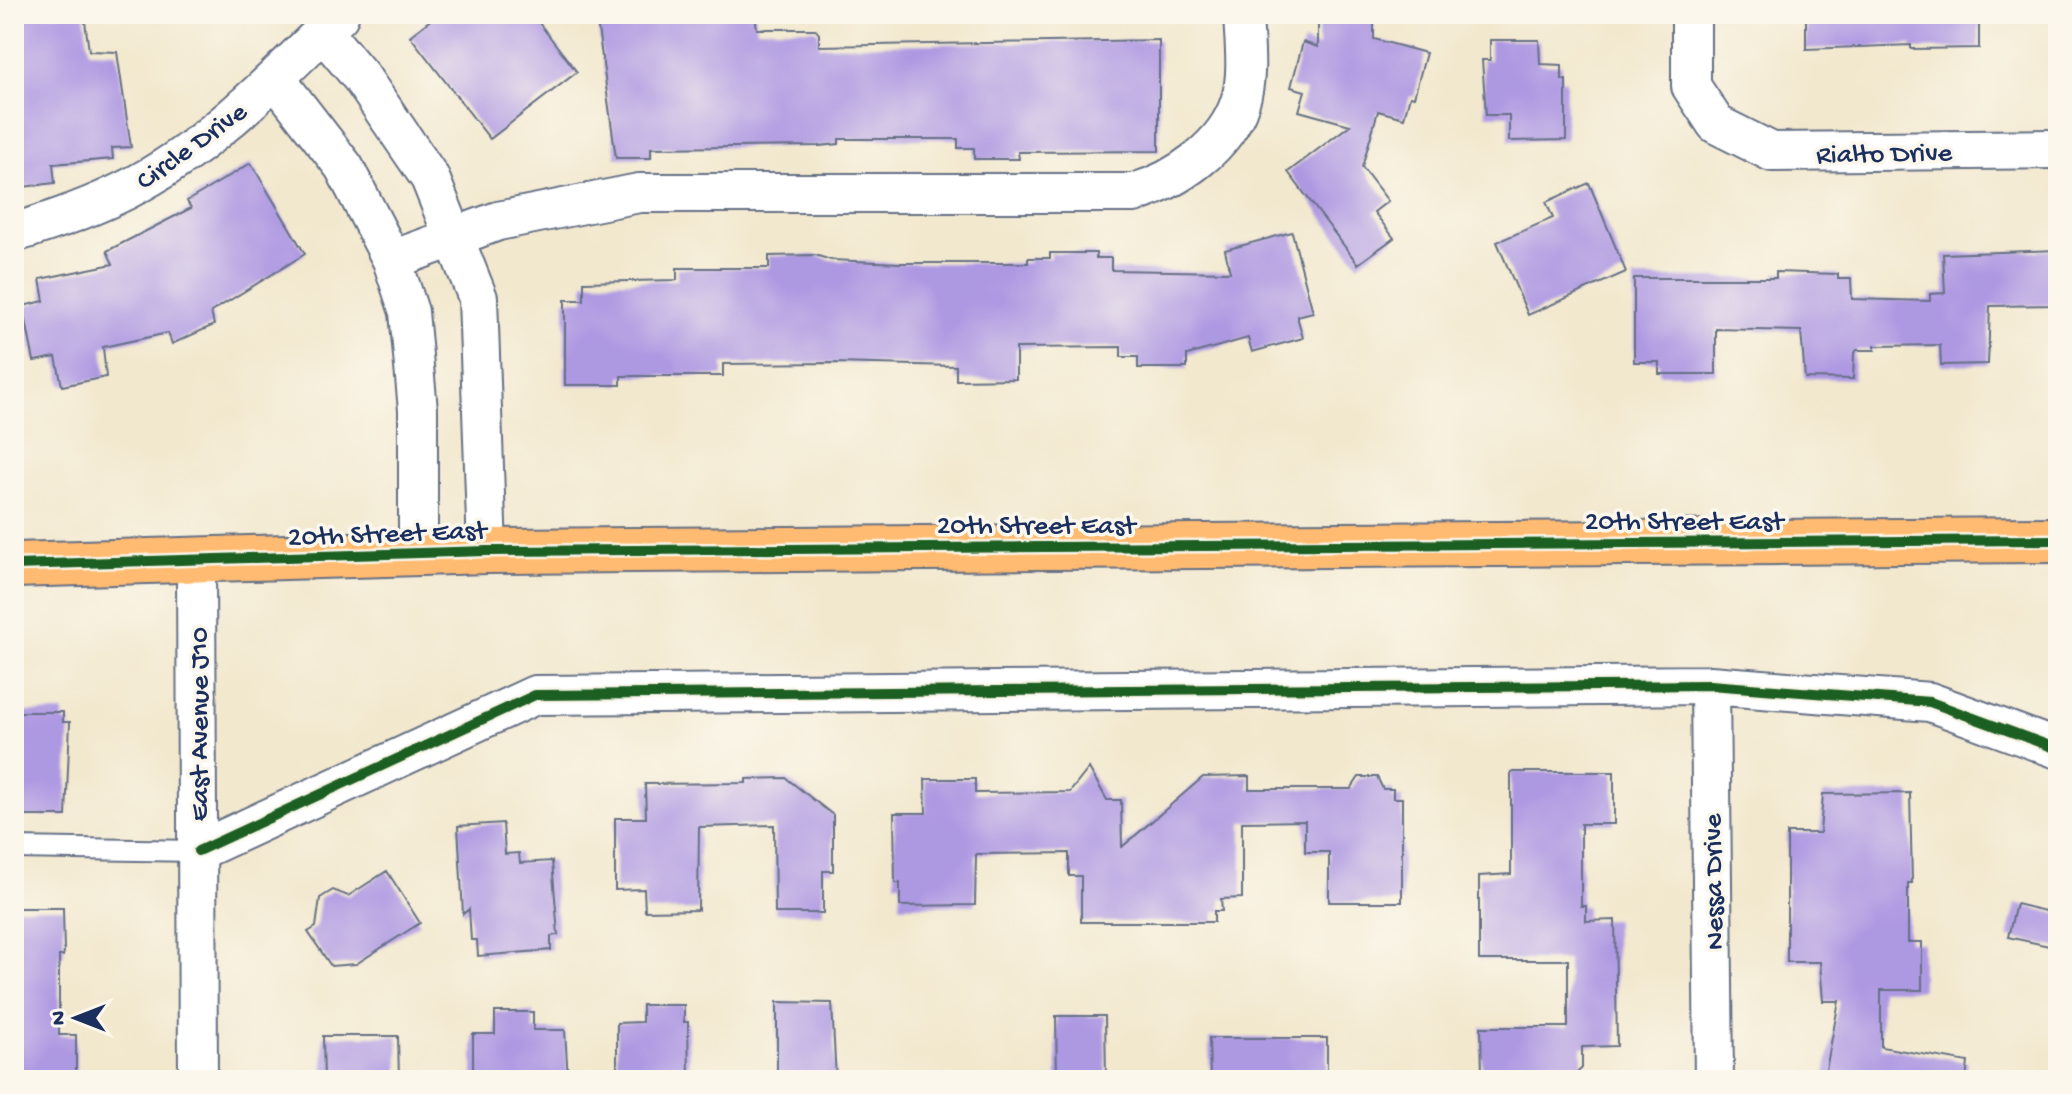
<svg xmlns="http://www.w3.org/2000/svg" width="2072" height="1094" font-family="'Gochi Hand',sans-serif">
	<rect width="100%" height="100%" fill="#fbf7ec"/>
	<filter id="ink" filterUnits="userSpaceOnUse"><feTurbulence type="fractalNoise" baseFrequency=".0125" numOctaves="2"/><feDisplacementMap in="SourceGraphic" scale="16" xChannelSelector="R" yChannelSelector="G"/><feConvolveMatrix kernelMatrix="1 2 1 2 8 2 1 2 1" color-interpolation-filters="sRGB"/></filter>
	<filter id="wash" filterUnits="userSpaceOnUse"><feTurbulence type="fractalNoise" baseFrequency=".006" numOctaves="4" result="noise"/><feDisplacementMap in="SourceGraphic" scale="32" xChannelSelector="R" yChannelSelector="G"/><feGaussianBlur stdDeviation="1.8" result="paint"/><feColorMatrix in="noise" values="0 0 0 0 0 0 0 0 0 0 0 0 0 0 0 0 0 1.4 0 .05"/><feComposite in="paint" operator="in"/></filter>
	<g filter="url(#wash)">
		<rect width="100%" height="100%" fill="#f2e8ce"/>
		<g id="blocks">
			<!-- building -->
			<path fill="#ad98e2" d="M14 14H84L89 51 117 52 131 147 112 148 113 159 53 164 55 183 14 188Z
				M438 14H532L577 72 490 139 410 36Z
				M596 14H755L757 29H815L819 34V46L1159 40V151L1018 152 1019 159H974V148H958V139H839V144L819 146 651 148V158H616Z
				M1318 14H1374V39L1426 53 1414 97 1410 96 1404 118 1378 111 1362 167 1388 201 1374 212 1394 238 1358 264 1288 172 1350 125 1299 111 1305 91 1291 87 1303 42 1318 47Z
				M1806 14H1979V48L1911 49V45L1806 49Z
				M1490 40H1539L1540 64 1562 65V80H1566V140L1509 141V115H1486L1482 60H1490Z
				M251 163 305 254 211 312 214 325 172 344 168 333 103 347 106 377 62 386 56 357 34 361 23 306 44 301 40 279 113 264 107 251 191 208 187 201Z
				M1589 183 1626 272 1528 315 1497 242 1553 218 1546 202Z
				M1292 232 1313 312 1297 316 1303 338 1252 352 1248 338 1187 355V368H1138V357H1121V347L1016 348V379L956 380V366L833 363 723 364V376H621V385H565V300H584V282L677 280V268H769V256L815 255 831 260 900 263H1028V258H1050V253H1096V258H1111V270L1230 272 1225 250Z
				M2058 250V305L1990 306 1988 364 1941 365 1940 345 1875 346V350H1857L1854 354 1853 379 1805 378 1801 331 1716 329V374H1659V362H1634V278H1776V272L1838 274V279H1851L1852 299 1930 301V294L1945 293 1943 254Z
				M14 712H63V722H70L66 816H14Z
				M1089 768 1107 800H1121L1122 847 1203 777 1249 776V789H1351L1359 777H1377L1383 789H1393V798H1402V902H1329V852H1305V821L1242 822V898L1221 899 1222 911H1214V922H1081V876H1069V853L976 854 975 905 900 906V883H895L894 813H926L925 779H975V793L1070 792Z
				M1511 772H1614V824H1581V906H1586V921L1615 920 1617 1046 1582 1047V1068L1570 1080 1482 1076 1481 1027H1568V960H1479V876L1511 874Z
				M786 778 833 815V871H823V913H775L774 825 699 827 698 910 645 911 644 889 615 890V818H646L645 784 746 783V779Z
				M1910 793 1912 883H1908V942H1922V990H1881V1047L1968 1062 1966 1080H1824L1839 1001H1823L1820 962H1787V833H1820L1823 794Z
				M503 823 505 854 519 853 520 863 552 861 558 935 551 936V950L478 956 477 940H471L469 909 463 914 458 826Z
				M387 871 420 923 356 964 331 966 308 932 316 927 320 898 333 890 348 896Z
				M2016 904 2058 914V948L2008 937Z
				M14 908H63L64 952 63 956H59V1035H76V1080H14Z
				M777 1002 832 1003 836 1080H777Z
				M642 1005H684V1022H688L689 1080H617V1023L642 1022Z
				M495 1012H533V1030H565L568 1080H473V1034H495Z
				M1056 1016H1105L1106 1080H1057Z
				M323 1036H398L399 1080H324Z
				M1209 1038H1327V1080H1210Z"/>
		</g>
	</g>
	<g filter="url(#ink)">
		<use href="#blocks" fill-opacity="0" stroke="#667085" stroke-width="2"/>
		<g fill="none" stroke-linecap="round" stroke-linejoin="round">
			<!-- service casing -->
			<g stroke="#667085" stroke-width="24">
				<path id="service" d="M14 848 198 851"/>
			</g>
			<!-- minor casing -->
			<g stroke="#667085" stroke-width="42">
				<path id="minor" d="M1691 14V86L1716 124 1772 152 2058 149
					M323 32 361 77 430 178 478 298 487 551
					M276 79 344 167 392 260 409 312 418 410V553
					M14 233C53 221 91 208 128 189 209 148 275 78 339 16
					M392 260 498 221 639 193H1134C1177 180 1226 147 1240 102 1249 76 1244 41 1243 14
					M196 561 198 1080
					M1710 685 1714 1080
					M198 851 535 695 1710 685 1930 702 2058 749"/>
			</g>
			<!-- primary casing -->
			<g stroke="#667085" stroke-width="48">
				<path id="primary" d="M14 565 487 551 2058 540"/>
			</g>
			<!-- service -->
			<use href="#service" stroke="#fff" stroke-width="20"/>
			<!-- minor -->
			<use href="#minor" stroke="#fff" stroke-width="38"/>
			<!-- primary -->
			<use href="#primary" stroke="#ffbb71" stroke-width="44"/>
			<!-- cycleway casing -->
			<g stroke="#fbf7ec" stroke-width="15">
				<path id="cycleway" d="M14 565 487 551 2058 540
					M198 851 535 695 1710 685 1930 702 2058 749"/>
			</g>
			<!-- cycleway -->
			<use href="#cycleway" stroke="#1b5e20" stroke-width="10"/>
		</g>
	</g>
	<g text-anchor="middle" stroke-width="7" stroke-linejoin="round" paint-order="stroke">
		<!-- street labels -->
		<g font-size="28" fill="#1b2f5e" stroke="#fbf7ec">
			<text transform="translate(190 144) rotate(-36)" y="10">Circle Drive</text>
			<text transform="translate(1884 151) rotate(-1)" y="10">Rialto Drive</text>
			<text x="1684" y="529">20th Street East</text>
			<text x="1036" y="533">20th Street East</text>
			<text transform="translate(387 531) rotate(-2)" y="10">20th Street East</text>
			<text transform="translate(197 724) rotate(-90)" y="10">East Avenue J10</text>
			<text transform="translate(1711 882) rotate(-91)" y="10">Nessa Drive</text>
		</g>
	</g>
	<!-- margin -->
	<rect width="2072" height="1094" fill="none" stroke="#fbf7ec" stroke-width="48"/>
	<!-- north arrow -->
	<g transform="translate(76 1018) rotate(270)" stroke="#fbf7ec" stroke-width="6" paint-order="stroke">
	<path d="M0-6L14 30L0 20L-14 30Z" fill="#1b2f5e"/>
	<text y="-12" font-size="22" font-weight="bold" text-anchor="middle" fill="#1b2f5e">N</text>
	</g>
</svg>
